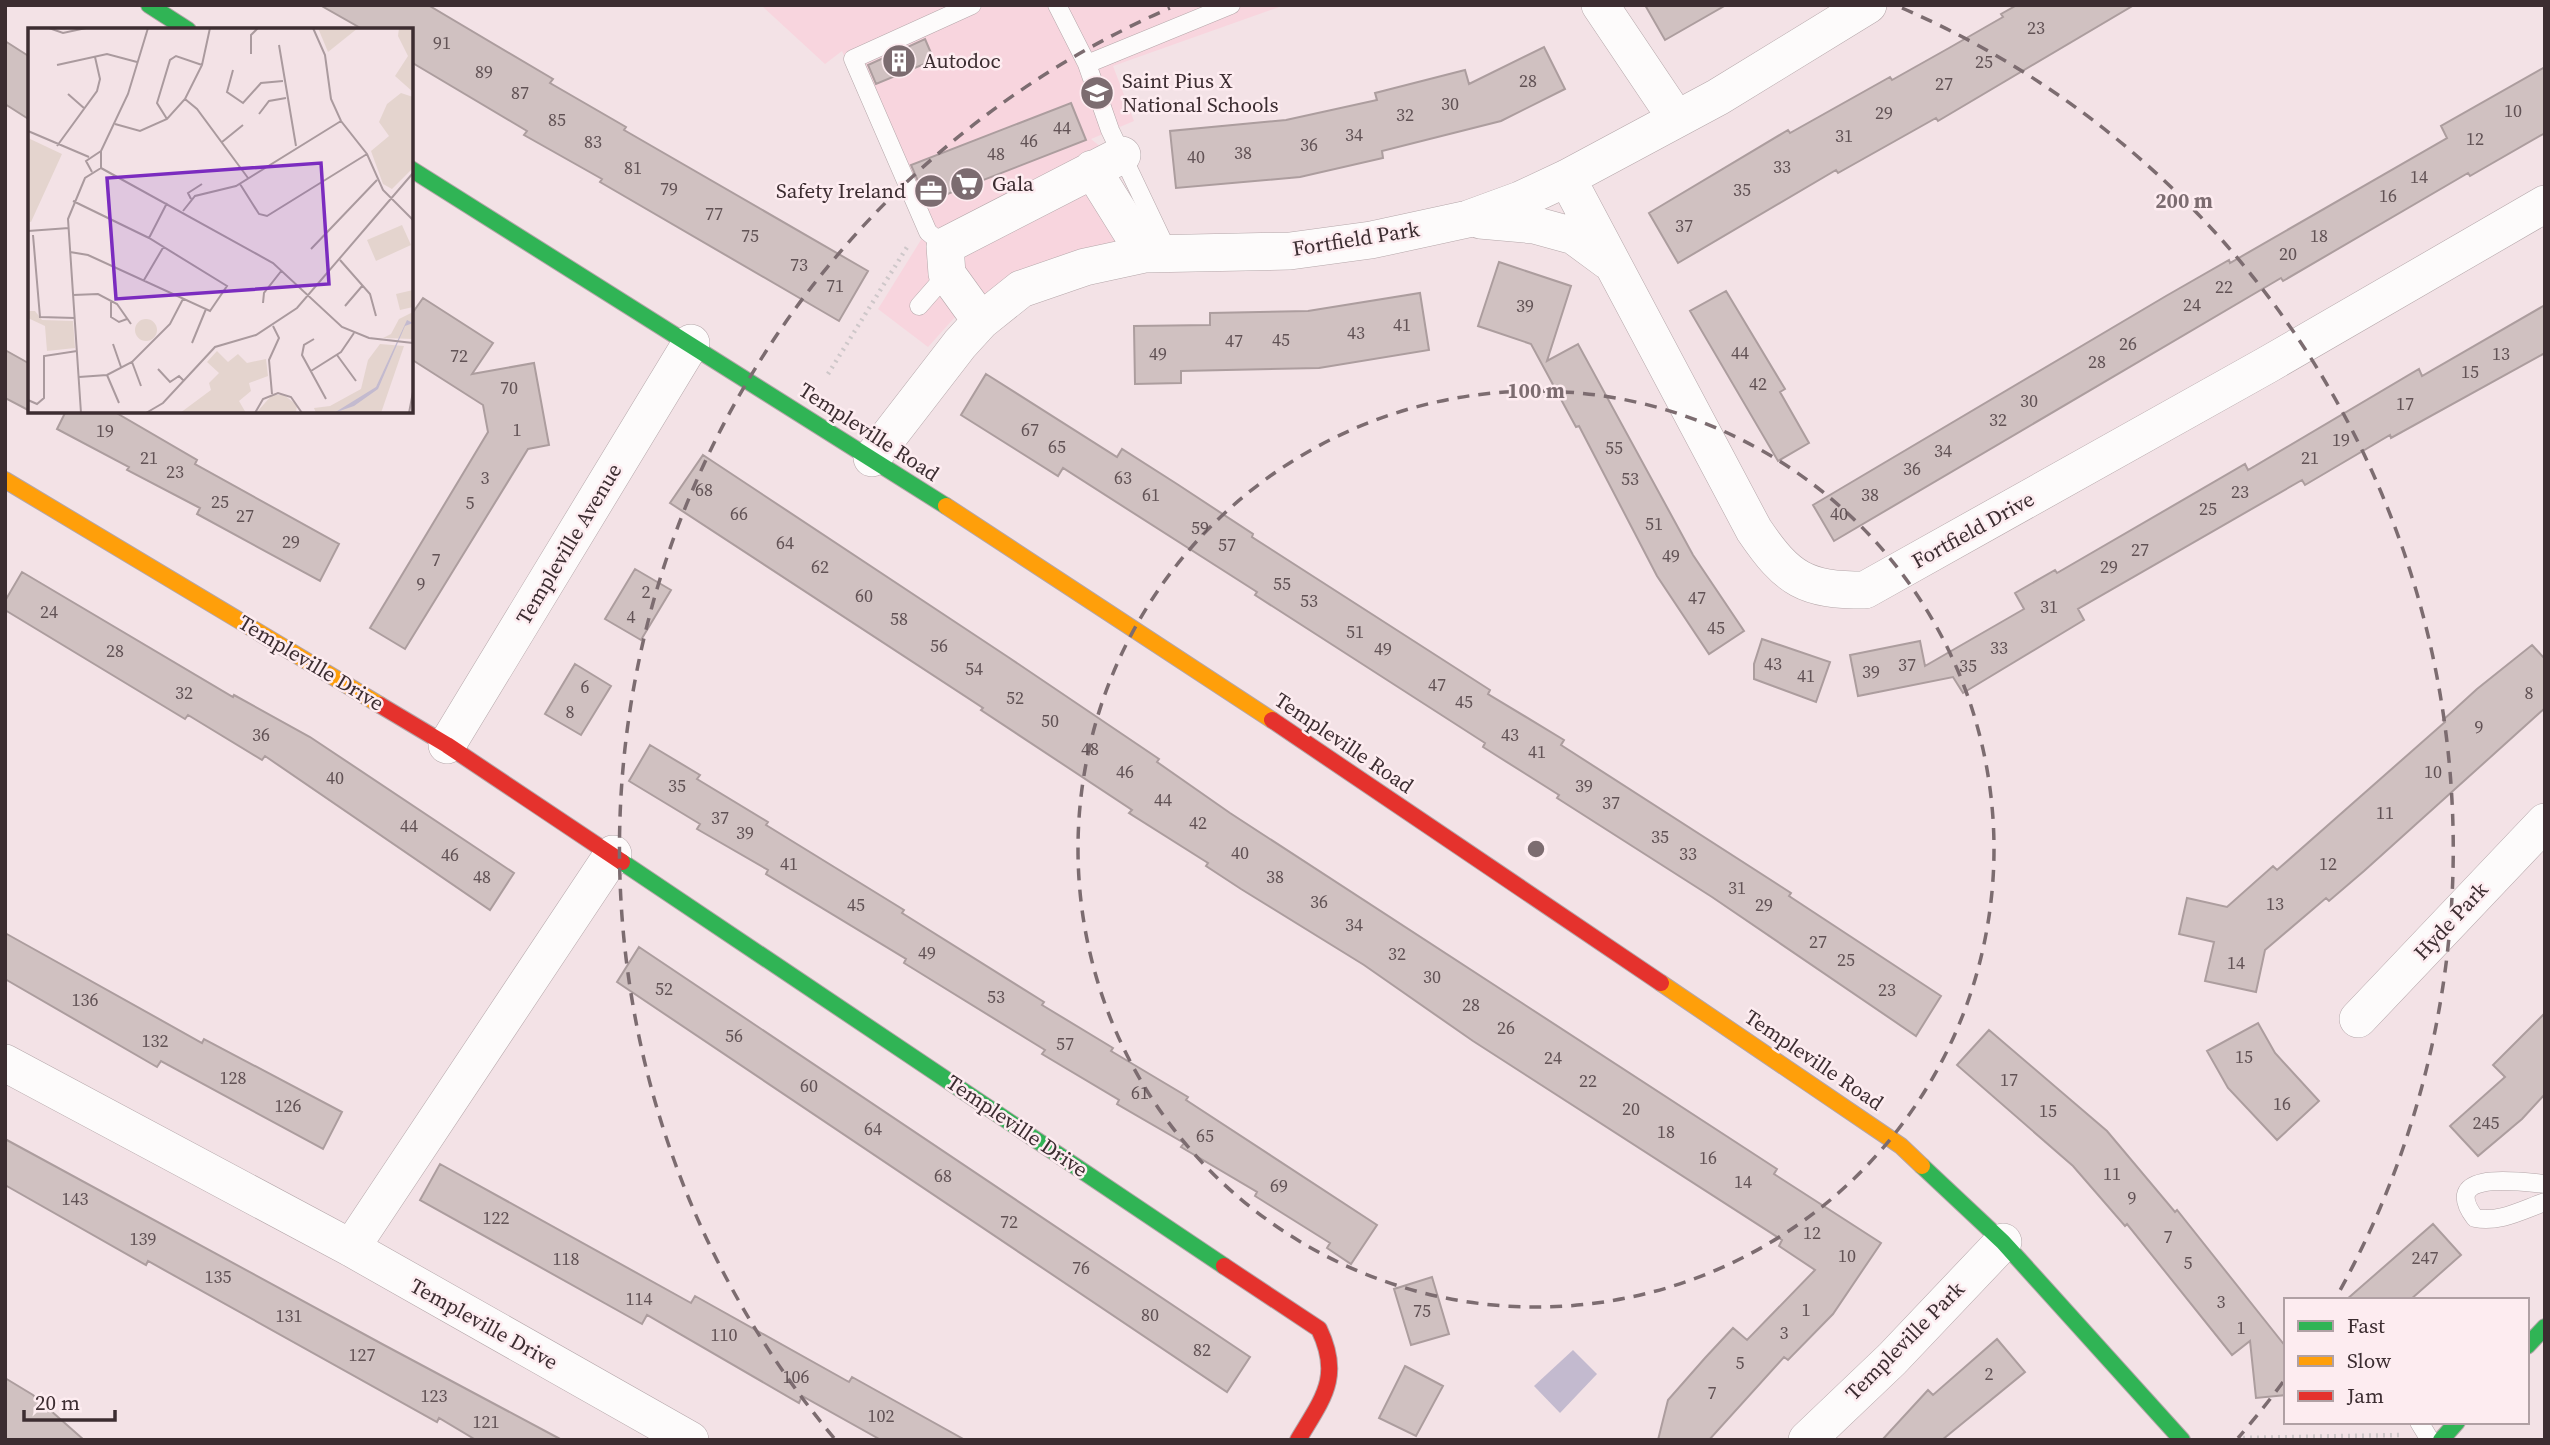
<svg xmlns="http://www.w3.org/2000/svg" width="2550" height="1445" font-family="'Source Serif 4',serif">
	<rect width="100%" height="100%" fill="#f3e2e6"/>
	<!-- built -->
	<path fill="#f8d5de" d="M761 5H1285L1113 66 1134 121 1091 139 1106 151 1148 234 956 316 928 347 878 309 924 235 842 51 825 64Z"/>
	<!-- water -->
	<path fill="#c3bacf" d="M1573 1350 1597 1374 1560 1413 1534 1386Z"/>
	<!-- building -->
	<path fill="#d0c1c1" stroke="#ac9d9e" stroke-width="2" d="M320 5H428L553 79 550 83 626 127 624 130 868 271 839 321 600 182 602 179 524 135 527 131 411 62V30H364Z
		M1645 5H1726L1665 40Z
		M2017 5H2134L1938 121 1936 118 1838 173 1836 170 1678 263 1649 213 1788 130 1790 133 1890 77 1892 80 1949 48 2003 17 2001 14Z
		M925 39 934 60 876 84 868 65Z
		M5 41 30 57V120L5 104Z
		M1544 47 1565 89 1501 121 1382 151 1383 158 1300 177 1176 188 1170 131 1286 120 1377 100 1375 93 1465 70 1469 84Z
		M2545 67V133L2470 176 2468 173 2283 281 2281 278 1834 541 1813 505 2166 296 2229 260 2230 263 2447 138 2441 126Z
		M1071 103 1086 140 927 202 911 165Z
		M1499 262 1571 286 1547 361 1578 344 1693 555 1744 631 1709 654 1657 576 1579 426 1576 427 1531 344 1478 326Z
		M1726 291 1785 389 1780 392 1809 443 1778 461 1690 311Z
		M1420 293 1429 350 1319 368 1181 371V383L1135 384 1134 326 1210 325V313L1308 311Z
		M423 298 493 343 472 374 534 363 549 445 528 449 405 649 370 628 488 432 483 405 411 359V315Z
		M2545 305V353L2391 438 2390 435 2305 485 2302 480 2078 609 2084 620 1963 693 1953 677 1858 696 1850 655 1920 641 1925 666 2024 609 2015 593 2055 570 2057 573 2245 464 2248 470 2419 369 2422 376Z
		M5 350 30 364V411L5 398Z
		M986 374 1117 457 1122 449 1177 484 1253 534 1252 537 1490 690 1488 694 1564 740 1561 745 1791 893 1789 896 1941 996 1916 1036 1712 897 1557 798 1559 795 1483 747 1485 743 1255 595 1257 592 1063 468 1058 476 961 415Z
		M66 411H113L197 460 195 464 339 544 320 581 197 514 200 508 127 470 129 467 57 429Z
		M703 455 1008 657 1159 759 1157 762 1230 813 1777 1169 1774 1174 1881 1243 1833 1314 1788 1360 1784 1357 1709 1440H1658L1668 1400 1705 1358 1733 1328 1747 1340 1815 1270 1779 1246 1782 1240 1473 1041 1364 965 1241 889 1206 866 1208 863 1129 813 1132 810 981 710 983 708 670 503Z
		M635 569 671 590 641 640 605 619Z
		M22 572 233 697 234 695 310 737 514 873 490 910 265 756 262 760 188 715 185 719 5 610V601Z
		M1762 639 1830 662 1816 702 1754 679V664Z
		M2532 645 2545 659V708L2364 871 2329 901 2326 898 2265 950 2256 992 2205 981 2214 942 2179 934 2187 898 2227 907 2273 866 2277 870 2445 722 2443 720 2477 689Z
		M575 664 611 686 581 735 545 714Z
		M650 745 700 775 697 779 768 822 766 825 904 910 902 913 1044 1002 1042 1005 1113 1048 1111 1051 1188 1097 1186 1100 1377 1225 1351 1264 1327 1248 1330 1243 1255 1196 1257 1192 1181 1147 1184 1143 1117 1104 1119 1100 1042 1054 1045 1050 904 963 906 959 766 874 768 870 697 829 700 824 629 781Z
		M5 933 202 1043 204 1039 342 1112 323 1149 161 1061 157 1067 5 979Z
		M639 947 1250 1357 1227 1392 617 982Z
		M2545 1013V1094L2522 1119 2478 1156 2450 1126 2505 1077 2493 1065Z
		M2258 1023 2275 1053 2319 1101 2277 1140 2228 1088 2207 1051Z
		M1989 1030 2107 1131 2175 1212 2177 1210 2286 1347V1395L2256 1398 2250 1341 2232 1355 2127 1224 2125 1226 2073 1166 1957 1065Z
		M5 1139 384 1345 562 1440H476L439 1418 437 1422 148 1261 146 1265 5 1185Z
		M440 1164 691 1303 695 1296 849 1382 852 1377 965 1440H881L802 1396 799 1403 647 1315 642 1324 420 1200Z
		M2433 1224 2461 1255 2410 1300H2346Z
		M1432 1277 1449 1334 1411 1345 1394 1289Z
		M1997 1339 2025 1372 1942 1440H1882L1928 1390 1933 1395Z
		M1405 1366 1443 1386 1416 1436 1379 1418Z
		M5 1378 33 1395 84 1440H5Z"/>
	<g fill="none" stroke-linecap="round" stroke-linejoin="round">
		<!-- lane casing -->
		<g stroke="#b4a6a9" stroke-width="19">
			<path id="lane" d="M1057 5 1087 64 1110 130 1168 252
				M1087 64 1231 5
				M945 246 928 232 853 59 972 5
				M919 306 947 274
				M2545 1184C2522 1182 2438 1169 2475 1218 2499 1223 2522 1210 2545 1202
				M2419 1422 2430 1440"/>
		</g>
		<!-- street casing -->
		<g stroke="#b4a6a9" stroke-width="38">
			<path id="street" d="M1600 5 1676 118
				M1092 169 1145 254
				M1567 178 1754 530C1788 580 1805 590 1865 590L2267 365 2545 204
				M1480 220 1534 225 1574 236 1608 261
				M981 321 947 274 945 246 1122 155
				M872 458 960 344 981 321 1021 289 1085 267 1145 254 1290 251 1371 240 1468 219 1520 200 1567 178 1718 97 1868 5
				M447 745 691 343
				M2358 1019 2545 822
				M5 1063 351 1248 690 1440
				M351 1248 613 854
				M1807 1440 1892 1359 2003 1242"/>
		</g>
		<!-- fast casing -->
		<g stroke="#b4a6a9" stroke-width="18">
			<path id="fast" d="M149 5 188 30
				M411 169 946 506
				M622 862 1224 1266
				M1922 1166 2003 1242 2182 1440
				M2527 1346 2545 1327
				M2441 1440 2457 1422"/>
		</g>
		<!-- slow casing -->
		<g stroke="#b4a6a9" stroke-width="18">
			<path id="slow" d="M5 480 380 705
				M946 506 1272 720
				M1661 983 1901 1146 1922 1166"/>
		</g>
		<!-- jam casing -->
		<g stroke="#b4a6a9" stroke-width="18">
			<path id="jam" d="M380 705 447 745 622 862
				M1272 720 1661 983
				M1224 1266 1319 1329C1342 1377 1323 1398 1298 1440"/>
		</g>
		<!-- path -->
		<path stroke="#cec7c9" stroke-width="4.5" stroke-dasharray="2 5" stroke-linecap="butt" d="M828 374 909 244
			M2243 1438 2399 1435"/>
		<!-- lane -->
		<use href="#lane" stroke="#fdfbfb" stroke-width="18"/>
		<!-- street -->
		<use href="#street" stroke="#fdfbfb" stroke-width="37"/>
		<!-- fast -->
		<use href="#fast" stroke="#30b455" stroke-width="16"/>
		<!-- slow -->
		<use href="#slow" stroke="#ff9f0a" stroke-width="16"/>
		<!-- jam -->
		<use href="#jam" stroke="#e5322d" stroke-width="16"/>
	</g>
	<!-- distance rings -->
	<g fill="none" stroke="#7c6c70" stroke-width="3.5" stroke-dasharray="12 9">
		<circle cx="1536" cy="849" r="458"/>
		<path d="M2283 1382A917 917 0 0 1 2238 1438M834 1438A917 917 0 0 1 1170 8M1902 8A917 917 0 0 1 2338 1294"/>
	</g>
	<!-- icons -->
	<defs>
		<g id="building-disc" transform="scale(1.75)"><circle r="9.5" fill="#7c6c70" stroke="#fdecf0"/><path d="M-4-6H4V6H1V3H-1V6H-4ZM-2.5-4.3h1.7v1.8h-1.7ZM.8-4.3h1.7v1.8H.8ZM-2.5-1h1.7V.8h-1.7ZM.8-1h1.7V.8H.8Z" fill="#fff"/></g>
		<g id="school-disc" transform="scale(1.75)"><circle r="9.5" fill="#7c6c70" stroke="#fdecf0"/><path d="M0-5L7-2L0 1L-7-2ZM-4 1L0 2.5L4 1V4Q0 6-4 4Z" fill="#fff"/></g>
		<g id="supermarket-disc" transform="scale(1.75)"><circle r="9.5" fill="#7c6c70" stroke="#fdecf0"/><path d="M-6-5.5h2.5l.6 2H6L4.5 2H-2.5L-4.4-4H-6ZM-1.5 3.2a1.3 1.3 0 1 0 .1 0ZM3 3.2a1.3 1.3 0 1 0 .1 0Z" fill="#fff"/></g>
		<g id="office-disc" transform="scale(1.75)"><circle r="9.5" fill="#7c6c70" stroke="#fdecf0"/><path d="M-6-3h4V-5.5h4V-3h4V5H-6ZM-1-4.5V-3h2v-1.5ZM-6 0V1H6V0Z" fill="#fff"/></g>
	</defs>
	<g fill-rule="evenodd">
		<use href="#building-disc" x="899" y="61"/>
		<use href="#school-disc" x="1097" y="93"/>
		<use href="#supermarket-disc" x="967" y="184"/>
		<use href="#office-disc" x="931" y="191"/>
	</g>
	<g text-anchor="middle" stroke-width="5" stroke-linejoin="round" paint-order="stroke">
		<!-- number labels -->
		<g font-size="18" fill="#615255">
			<text x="2036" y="34">23</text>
			<text x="442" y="49">91</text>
			<text x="1984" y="68">25</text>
			<text x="484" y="78">89</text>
			<text x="1528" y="87">28</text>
			<text x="1944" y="90">27</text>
			<text x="520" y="99">87</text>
			<text x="1450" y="110">30</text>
			<text x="2513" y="117">10</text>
			<text x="1884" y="119">29</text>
			<text x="1405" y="121">32</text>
			<text x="557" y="126">85</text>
			<text x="1062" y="134">44</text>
			<text x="1354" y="141">34</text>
			<text x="1844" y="142">31</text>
			<text x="2475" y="145">12</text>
			<text x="1029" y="147">46</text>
			<text x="593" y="148">83</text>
			<text x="1309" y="151">36</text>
			<text x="1243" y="159">38</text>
			<text x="996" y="160">48</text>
			<text x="1196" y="163">40</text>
			<text x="1782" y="173">33</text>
			<text x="633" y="174">81</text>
			<text x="2419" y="183">14</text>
			<text x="669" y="195">79</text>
			<text x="1742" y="196">35</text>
			<text x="2388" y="202">16</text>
			<text x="714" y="220">77</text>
			<text x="1684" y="232">37</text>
			<text x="750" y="242">75</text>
			<text x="2319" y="242">18</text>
			<text x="2288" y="260">20</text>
			<text x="799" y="271">73</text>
			<text x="835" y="292">71</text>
			<text x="2224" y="293">22</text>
			<text x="2192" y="311">24</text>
			<text x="1525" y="312">39</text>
			<text x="1402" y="331">41</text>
			<text x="1356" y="339">43</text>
			<text x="1281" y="346">45</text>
			<text x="1234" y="347">47</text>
			<text x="2128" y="350">26</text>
			<text x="1740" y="359">44</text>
			<text x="1158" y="360">49</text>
			<text x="2501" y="360">13</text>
			<text x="459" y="362">72</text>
			<text x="2097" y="368">28</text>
			<text x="2470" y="378">15</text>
			<text x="1758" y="390">42</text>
			<text x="509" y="394">70</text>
			<text x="2029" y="407">30</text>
			<text x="2405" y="410">17</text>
			<text x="1998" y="426">32</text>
			<text x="517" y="436">1</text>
			<text x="1030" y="436">67</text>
			<text x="105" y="437">19</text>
			<text x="2341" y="446">19</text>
			<text x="1057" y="453">65</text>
			<text x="1614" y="454">55</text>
			<text x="1943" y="457">34</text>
			<text x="149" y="464">21</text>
			<text x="2310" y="464">21</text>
			<text x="1912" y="475">36</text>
			<text x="175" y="478">23</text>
			<text x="485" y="484">3</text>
			<text x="1123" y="484">63</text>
			<text x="1630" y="485">53</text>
			<text x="704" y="496">68</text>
			<text x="2240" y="498">23</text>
			<text x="1151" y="501">61</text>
			<text x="1870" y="501">38</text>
			<text x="220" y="508">25</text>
			<text x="470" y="509">5</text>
			<text x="2208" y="515">25</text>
			<text x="739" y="520">66</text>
			<text x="1839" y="520">40</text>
			<text x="245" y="522">27</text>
			<text x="1654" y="530">51</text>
			<text x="1200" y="534">59</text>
			<text x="291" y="548">29</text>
			<text x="785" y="549">64</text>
			<text x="1227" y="551">57</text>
			<text x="2140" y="556">27</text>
			<text x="1671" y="562">49</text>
			<text x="436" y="566">7</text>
			<text x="820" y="573">62</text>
			<text x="2109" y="573">29</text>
			<text x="421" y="590">9</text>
			<text x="1282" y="590">55</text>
			<text x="646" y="598">2</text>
			<text x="864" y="602">60</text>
			<text x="1697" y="604">47</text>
			<text x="1309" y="607">53</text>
			<text x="2049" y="613">31</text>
			<text x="49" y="618">24</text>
			<text x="631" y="623">4</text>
			<text x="899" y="625">58</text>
			<text x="1716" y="634">45</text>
			<text x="1355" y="638">51</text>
			<text x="939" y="652">56</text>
			<text x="1999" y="654">33</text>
			<text x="1383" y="655">49</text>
			<text x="115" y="657">28</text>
			<text x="1773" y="670">43</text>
			<text x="1907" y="671">37</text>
			<text x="1968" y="672">35</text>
			<text x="974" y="675">54</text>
			<text x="1871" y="678">39</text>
			<text x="1806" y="682">41</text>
			<text x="1437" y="691">47</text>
			<text x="585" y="693">6</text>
			<text x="184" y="699">32</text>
			<text x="2529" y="699">8</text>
			<text x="1015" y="704">52</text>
			<text x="1464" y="708">45</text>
			<text x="570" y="718">8</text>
			<text x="1050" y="727">50</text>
			<text x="2479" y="733">9</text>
			<text x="261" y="741">36</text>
			<text x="1510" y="741">43</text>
			<text x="1090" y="755">48</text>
			<text x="1537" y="758">41</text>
			<text x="1125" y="778">46</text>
			<text x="2433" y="778">10</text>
			<text x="335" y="784">40</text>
			<text x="677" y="792">35</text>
			<text x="1584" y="792">39</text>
			<text x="1163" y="806">44</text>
			<text x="1611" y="809">37</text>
			<text x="2385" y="819">11</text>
			<text x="720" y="824">37</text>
			<text x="1198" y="829">42</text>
			<text x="409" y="832">44</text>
			<text x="745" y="839">39</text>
			<text x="1660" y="843">35</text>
			<text x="1240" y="859">40</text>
			<text x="1688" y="860">33</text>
			<text x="450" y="861">46</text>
			<text x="789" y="870">41</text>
			<text x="2328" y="870">12</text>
			<text x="482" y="883">48</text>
			<text x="1275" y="883">38</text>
			<text x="1737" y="894">31</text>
			<text x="1319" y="908">36</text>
			<text x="2275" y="910">13</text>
			<text x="856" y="911">45</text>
			<text x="1764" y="911">29</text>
			<text x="1354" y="931">34</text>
			<text x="1818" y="948">27</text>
			<text x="927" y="959">49</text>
			<text x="1397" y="960">32</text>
			<text x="1846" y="966">25</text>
			<text x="2236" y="969">14</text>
			<text x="1432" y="983">30</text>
			<text x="664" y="995">52</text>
			<text x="1887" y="996">23</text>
			<text x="996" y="1003">53</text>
			<text x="85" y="1006">136</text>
			<text x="1471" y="1011">28</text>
			<text x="1506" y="1034">26</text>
			<text x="734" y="1042">56</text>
			<text x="155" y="1047">132</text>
			<text x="1065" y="1050">57</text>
			<text x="2244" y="1063">15</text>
			<text x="1553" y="1064">24</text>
			<text x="233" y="1084">128</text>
			<text x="2009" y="1086">17</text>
			<text x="1588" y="1087">22</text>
			<text x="809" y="1092">60</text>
			<text x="1140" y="1099">61</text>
			<text x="2282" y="1110">16</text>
			<text x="288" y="1112">126</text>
			<text x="1631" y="1115">20</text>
			<text x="2048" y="1117">15</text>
			<text x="2486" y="1129">245</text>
			<text x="873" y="1135">64</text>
			<text x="1666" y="1138">18</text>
			<text x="1205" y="1142">65</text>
			<text x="1708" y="1164">16</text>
			<text x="2112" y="1180">11</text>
			<text x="943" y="1182">68</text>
			<text x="1743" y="1188">14</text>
			<text x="1279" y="1192">69</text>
			<text x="2132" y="1204">9</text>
			<text x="75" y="1205">143</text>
			<text x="496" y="1224">122</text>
			<text x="1009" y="1228">72</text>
			<text x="1812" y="1239">12</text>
			<text x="2168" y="1243">7</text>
			<text x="143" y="1245">139</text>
			<text x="1847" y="1262">10</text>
			<text x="2425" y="1264">247</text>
			<text x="566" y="1265">118</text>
			<text x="2188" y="1269">5</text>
			<text x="1081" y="1274">76</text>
			<text x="218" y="1283">135</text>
			<text x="639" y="1305">114</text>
			<text x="2221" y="1308">3</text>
			<text x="1806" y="1316">1</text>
			<text x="1422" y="1317">75</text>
			<text x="1150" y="1321">80</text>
			<text x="289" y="1322">131</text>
			<text x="2241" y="1334">1</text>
			<text x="1784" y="1339">3</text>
			<text x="724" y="1341">110</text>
			<text x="1202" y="1356">82</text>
			<text x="362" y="1361">127</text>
			<text x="1740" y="1369">5</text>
			<text x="1989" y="1380">2</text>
			<text x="796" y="1383">106</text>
			<text x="1712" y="1399">7</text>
			<text x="434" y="1402">123</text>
			<text x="881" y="1422">102</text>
			<text x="486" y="1428">121</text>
		</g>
		<!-- poi labels -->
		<g font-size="21" fill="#3c2d31" stroke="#fdecf0" text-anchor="start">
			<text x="923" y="68">Autodoc</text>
			<text x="1122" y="88">Saint Pius X<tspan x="1122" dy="24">National Schools</tspan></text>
			<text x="992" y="191">Gala</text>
			<text x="906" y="198" text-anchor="end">Safety Ireland</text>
		</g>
		<!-- street labels -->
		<g font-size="21" fill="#3c2d31" stroke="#fdecf0">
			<text transform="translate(1356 239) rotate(-9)" y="7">Fortfield Park</text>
			<text transform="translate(869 432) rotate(33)" y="7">Templeville Road</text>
			<text transform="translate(1973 530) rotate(-29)" y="7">Fortfield Drive</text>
			<text transform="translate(569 544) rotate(-59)" y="7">Templeville Avenue</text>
			<text transform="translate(311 663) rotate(31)" y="7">Templeville Drive</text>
			<text transform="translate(1344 743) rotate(34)" y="7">Templeville Road</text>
			<text transform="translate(2451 921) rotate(-47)" y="7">Hyde Park</text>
			<text transform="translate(1814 1060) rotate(34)" y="7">Templeville Road</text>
			<text transform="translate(1017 1126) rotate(34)" y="7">Templeville Drive</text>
			<text transform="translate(484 1324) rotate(29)" y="7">Templeville Drive</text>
			<text transform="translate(1905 1341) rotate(-45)" y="7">Templeville Park</text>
		</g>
	</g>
	<!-- overview -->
	<g transform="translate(28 28)">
		<rect width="385" height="385" fill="#f3e2e6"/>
		<path d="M290 0H330L300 24ZM371 0H385V64L367 48 380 28 370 8ZM373 65 385 69V140L364 161 355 156 343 123 361 108 351 94 359 76ZM0 110 34 126 3 194 0 193ZM374 197 383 217 348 233 339 212ZM385 262V279L372 282 368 266ZM0 283H7L14 292 45 293 47 320 19 323 17 298 0 290ZM385 284V311L355 310 363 306 371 291ZM107 302a11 11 0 1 1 22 0a11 11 0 1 1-22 0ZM352 316 376 318 353 385H288L286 380 302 378 333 361 340 332ZM189 323 200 334 210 326 219 335 238 331 240 348 221 355 223 363 211 373 218 385H152L183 362 181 355 191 345 179 334ZM244 367H256L269 377 268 385H228Z" fill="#e4d4ce"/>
		<path d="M379 292 385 295 377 298 350 361 326 378 306 385 348 359Z" fill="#c3bacf"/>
		<path fill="none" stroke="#aa9a9e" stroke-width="2" d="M21 0 35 5 58 0M285 0 297 27 303 71 313 93 339 126 355 162 385 192M251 17 268 118M223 26V7L230 0M29 37 79 26 109 34M205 42 199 64 215 75 233 55 255 53M40 66 57 81M157 71 169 81 220 150M231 86 241 73 258 70M139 91 129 75 142 32 148 28 174 37M87 96 112 103 139 91 157 71 174 37 182 0M0 103 61 129M194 114 215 97M29 118 69 63 72 51 67 29M73 140 245 235 314 299 341 310 385 315M73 140V123L100 66 120 0M64 144 58 133 73 123M212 156 231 186 239 188 339 126M163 171 160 165 174 156M155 183 167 168 208 158 313 93M0 203 41 200M5 207 12 289 47 290M121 210 139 175M283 221 349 152M42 224 60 227 182 283 199 258 121 210 45 173M312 232 342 266 348 288M116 252 136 218M45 267 70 266 89 276 103 296M83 273V289L91 294 99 291M235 275 236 265 254 242M317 278 335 257M286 311 276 317 274 327 298 371M164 315 178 281M85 316 93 339M309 327 328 353M104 334 113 358M130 341 142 354 151 348 156 353M283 343 313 324 326 305M79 347 91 375M51 349 79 347 104 334 142 296 155 271M244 366 241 332 251 310 245 298M0 372 9 376 16 370V328L49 323M53 385 40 191 57 150 73 140M118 385 135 375 187 319 228 307 269 280 385 145M227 385 235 371 250 365 263 369 274 385M381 385 385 364"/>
		<path fill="#7b2cbf" fill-opacity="0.15" stroke="#7b2cbf" stroke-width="3.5" d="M293 135 301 256 88 271 79 150Z"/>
		<rect width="385" height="385" fill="none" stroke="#3c2d31" stroke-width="3.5"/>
	</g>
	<circle cx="1536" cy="849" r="10" fill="#7c6c70" stroke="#fdecf0" stroke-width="3.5"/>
	<g font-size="21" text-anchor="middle" font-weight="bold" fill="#7c6c70" stroke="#fdecf0" stroke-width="5" stroke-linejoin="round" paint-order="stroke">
		<text x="2184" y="208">200 m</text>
		<text x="1536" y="398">100 m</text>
	</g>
	<!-- border -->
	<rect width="2550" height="1445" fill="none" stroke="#3c2d31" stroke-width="14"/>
	<!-- legend -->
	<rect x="2284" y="1298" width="245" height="126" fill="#fdecf0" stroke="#b0a0a4" stroke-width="2"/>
	<rect x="2298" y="1321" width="35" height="10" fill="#30b455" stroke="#b0a0a4" stroke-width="2"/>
	<text x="2347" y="1333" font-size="21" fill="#3c2d31">Fast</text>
	<rect x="2298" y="1356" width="35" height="10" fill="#ff9f0a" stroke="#b0a0a4" stroke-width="2"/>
	<text x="2347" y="1368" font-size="21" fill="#3c2d31">Slow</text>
	<rect x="2298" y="1391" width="35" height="10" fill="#e5322d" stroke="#b0a0a4" stroke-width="2"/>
	<text x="2347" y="1403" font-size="21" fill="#3c2d31">Jam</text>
	<!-- scale -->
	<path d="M24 1410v10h91v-10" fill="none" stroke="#3c2d31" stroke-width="3.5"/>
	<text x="35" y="1410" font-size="21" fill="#3c2d31" stroke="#fdecf0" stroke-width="5" paint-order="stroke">20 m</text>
</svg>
